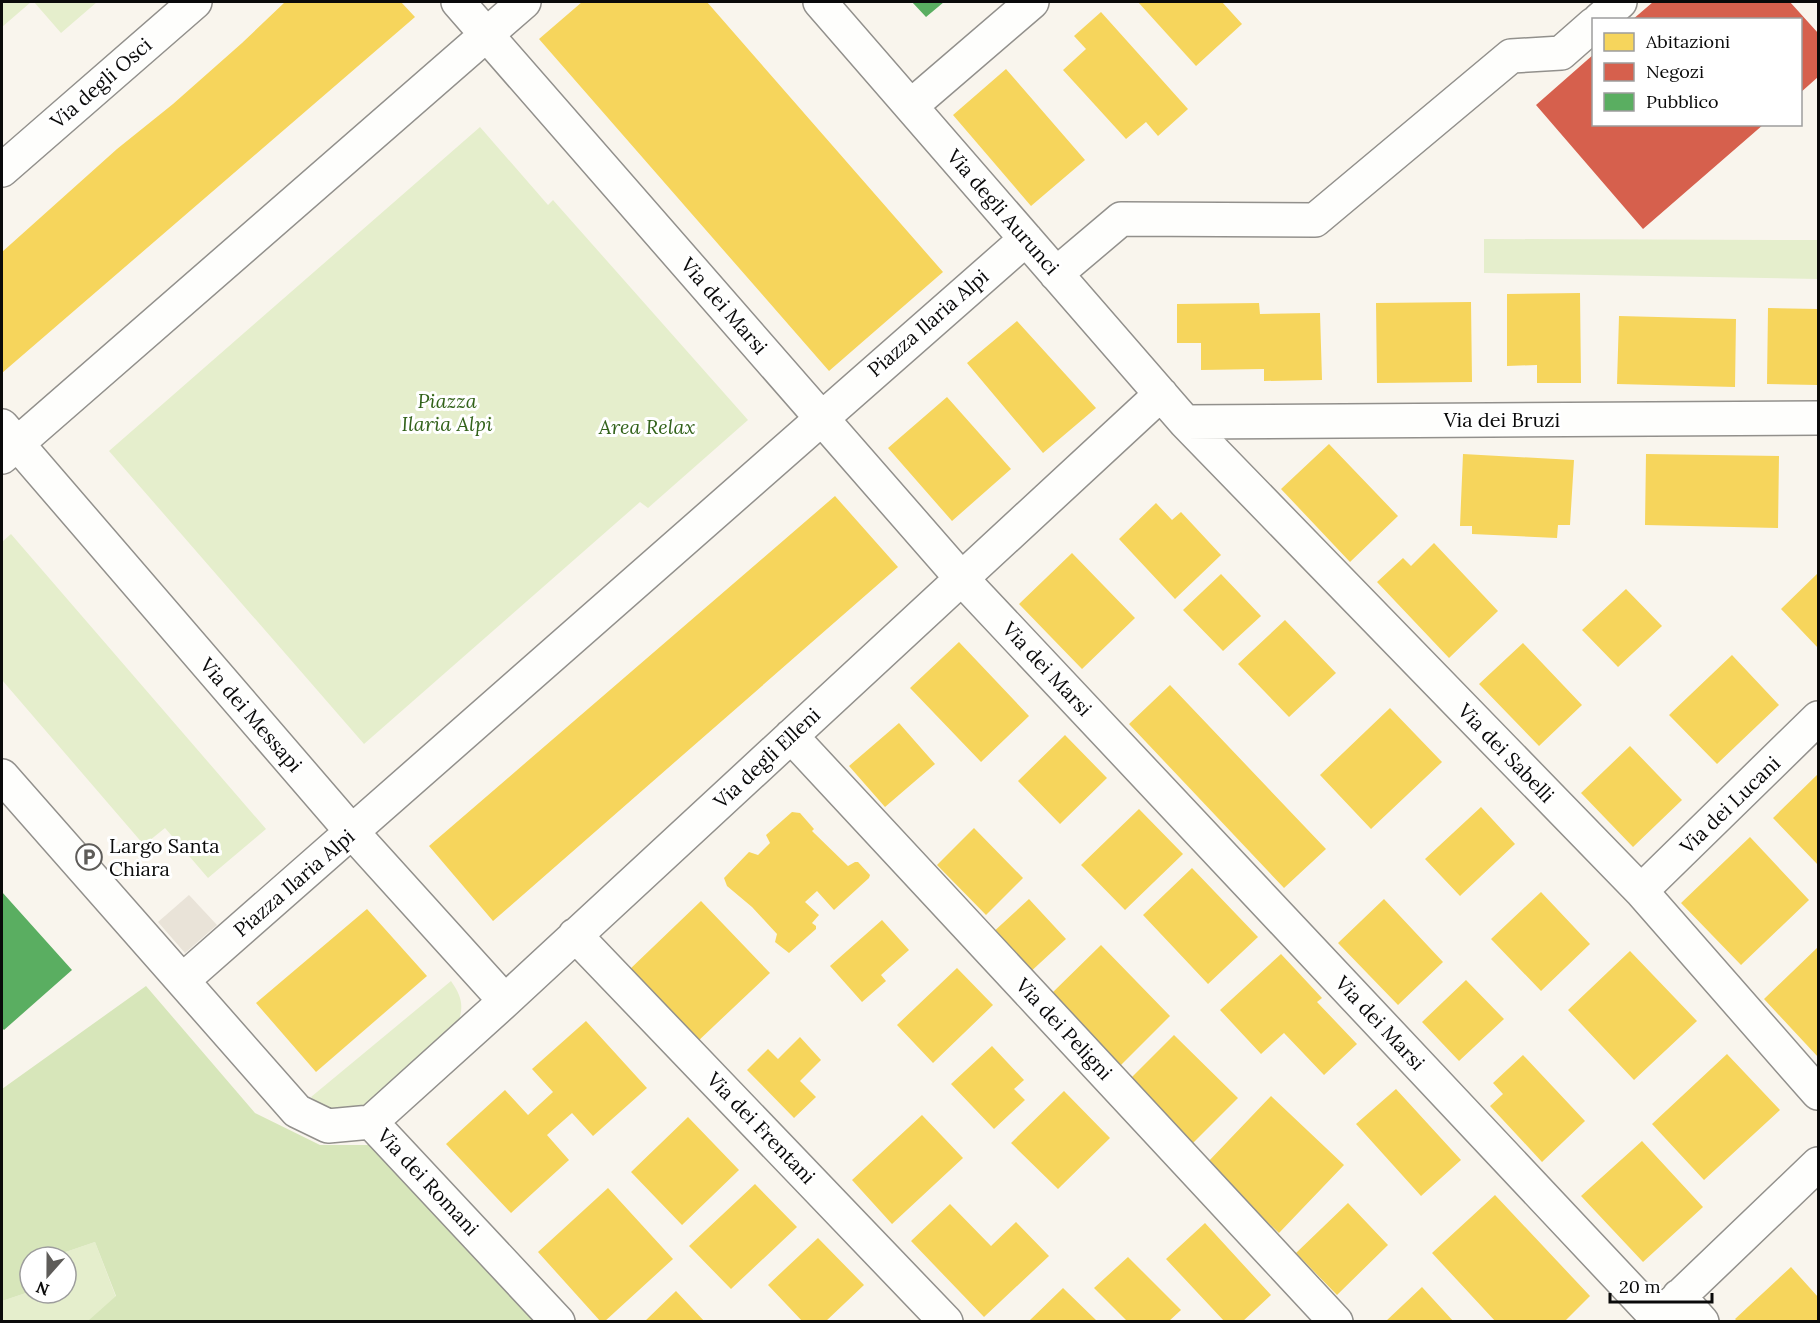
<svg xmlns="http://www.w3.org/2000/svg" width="1820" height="1323" font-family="Lora,serif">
	<rect width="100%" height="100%" fill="#f9f5ed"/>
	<!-- green -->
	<path fill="#e5eecc" d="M2 2H31L2 27Z
		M34 2H97L61 33Z
		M480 127 548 205 553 200 748 420 648 508 640 502 364 744 109 451Z
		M1484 239 1818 240V279L1484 273Z
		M11 534 266 829 208 878 165 828 144 845 2 680V542Z
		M451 981C462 997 464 1005 458 1024L361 1116C342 1117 325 1112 311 1097Z
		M95 1242 116 1297 88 1322 2 1321V1301L29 1292 30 1281V1293H66V1257H51Z"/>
	<!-- forest -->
	<path fill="#d7e6ba" d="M146 986 255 1113 320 1145H380L545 1321H88L116 1296 95 1242 51 1257H30L29 1292 2 1301V1089Z"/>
	<!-- plaza -->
	<path fill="#e9e3d8" d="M189 895 217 925 185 953 158 922Z"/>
	<!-- homes -->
	<path fill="#f6d55c" d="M285 2H401L415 17 2 373V252L117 149 173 104 242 43Z
		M582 2H707L943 272 829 371 539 39Z
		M1138 2H1222L1242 24 1196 66Z
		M1101 12 1188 109 1158 136 1146 122 1126 139 1063 70 1086 49 1074 36Z
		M1006 69 1085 160 1031 206 953 115Z
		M1580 293 1581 383H1537V365L1507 366V294Z
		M1471 302 1472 382 1377 383 1376 303Z
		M1259 303 1260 314 1320 313 1322 380 1264 381V369L1201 370V343H1177V304Z
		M1768 308 1818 309V385L1767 384Z
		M1619 316 1736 319 1735 387 1617 384Z
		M1017 321 1096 408 1043 453 967 363Z
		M947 397 1011 469 952 521 888 448Z
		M1329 444 1398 516 1350 562 1281 489Z
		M1463 454 1574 460 1570 525H1558L1557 538 1472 534V526H1460Z
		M1646 454 1779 456 1778 528 1645 525Z
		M835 496 898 567 493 921 429 846Z
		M1156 503 1172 520 1181 512 1221 555 1175 599 1119 539Z
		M1434 543 1498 611 1449 658 1377 582 1403 558 1411 566Z
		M1072 553 1135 618 1082 669 1019 604Z
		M1818 573V648L1781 609Z
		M1221 574 1261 616 1223 651 1183 610Z
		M1626 589 1662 626 1618 667 1582 630Z
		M1285 620 1336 673 1289 717 1238 664Z
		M959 642 1029 716 981 762 910 688Z
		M1523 643 1582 705 1539 746 1479 684Z
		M1732 655 1779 705 1717 764 1669 715Z
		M1170 685 1326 849 1284 888 1129 724Z
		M1390 708 1442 762 1371 829 1320 775Z
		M899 723 935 764 885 807 849 766Z
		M1065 735 1107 778 1060 824 1018 781Z
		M1630 746 1682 800 1633 847 1581 793Z
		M1818 774V865L1773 818Z
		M1481 807 1515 844 1460 896 1425 859Z
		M1139 809 1183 854 1125 910 1081 865Z
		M792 812 800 813 814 829 812 831 848 866 855 862H858L870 875 869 878 834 910 817 891 805 902 819 915 812 923 816 926V929L789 953 775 942 777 934 752 907 727 886 724 878 749 852 758 855 770 843 766 835Z
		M974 828 1023 878 986 915 937 865Z
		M1750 837 1809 900 1741 965 1681 903Z
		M1192 868 1258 937 1208 984 1143 915Z
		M1541 892 1590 944 1541 991 1491 939Z
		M1029 899 1066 939 1027 975 990 935Z
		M1384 899 1443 962 1398 1005 1338 943Z
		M701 901 770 973 696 1043 628 971Z
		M367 909 427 976 316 1072 256 1003Z
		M882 920 909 950 881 975 886 981 862 1002 830 966Z
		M1101 945 1170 1016 1120 1066 1050 995Z
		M1818 947V1057L1764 999Z
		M1630 951 1697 1021 1634 1080 1568 1010Z
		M1281 954 1322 998 1317 1002 1357 1044 1324 1075 1284 1033 1261 1054 1220 1010Z
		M957 968 993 1005 933 1063 897 1025Z
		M1466 980 1504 1019 1459 1061 1422 1022Z
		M586 1021 647 1088 593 1136 572 1113 547 1135 569 1160 511 1213 446 1144 505 1090 528 1115 553 1092 532 1069Z
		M1174 1035 1238 1098 1192 1144 1128 1081Z
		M800 1037 821 1060 800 1081 816 1097 794 1118 747 1070 768 1049 778 1059Z
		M992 1046 1024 1080 1014 1089 1025 1100 994 1129 951 1084Z
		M1727 1054 1780 1110 1704 1180 1652 1124Z
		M1523 1055 1585 1121 1542 1162 1490 1106 1503 1094 1493 1083Z
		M1396 1089 1461 1160 1421 1196 1356 1124Z
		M1064 1091 1110 1138 1058 1189 1011 1143Z
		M1271 1096 1344 1165 1279 1233 1206 1164Z
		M922 1115 963 1158 892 1224 852 1180Z
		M688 1117 739 1170 682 1225 631 1172Z
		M1642 1141 1703 1207 1643 1262 1581 1196Z
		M755 1184 797 1227 731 1289 689 1246Z
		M608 1188 673 1259 604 1322H601L538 1252Z
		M1495 1195 1590 1296 1564 1322H1496L1432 1253Z
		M1348 1203 1388 1245 1337 1295 1296 1253Z
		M950 1204 991 1246 1016 1222 1049 1256 984 1317 911 1241Z
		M1205 1223 1271 1295 1242 1322H1225L1166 1259Z
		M818 1238 864 1285 825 1322H803L768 1285Z
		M1128 1257 1181 1310 1168 1322H1128L1094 1288Z
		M1791 1267 1818 1297V1322H1738L1735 1319Z
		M1422 1287 1454 1322H1385Z
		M1063 1288 1098 1322H1028Z
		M676 1291 705 1322H644Z"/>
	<!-- shops -->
	<path fill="#d6604d" d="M1653 2H1790L1818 33V77L1800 93V20H1632Z
		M1594 54V124H1764L1643 229 1536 105Z"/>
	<!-- public -->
	<path fill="#5aae61" d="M912 2H944L926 17Z
		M2 892 72 970 4 1030 2 1028Z"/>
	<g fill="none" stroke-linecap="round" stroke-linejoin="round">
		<!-- minor casing -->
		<g stroke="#92908c" stroke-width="36">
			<path id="minor" d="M458 2 962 579 1657 1318
				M820 2 1185 422 1641 891 1818 1093
				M1599 20 1620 2
				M911 106 1032 2
				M2 170 195 2
				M1056 274 1121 219 1315 220 1511 56 1561 53 1594 24
				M1185 422 1818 418
				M2 426 352 832 505 1001
				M2 457 524 2
				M791 736 1336 1322
				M2 776 297 1111 328 1126 371 1122
				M1641 891 1818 718
				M575 935 946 1322
				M183 980 1026 239
				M371 1122 505 1001 1161 394
				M371 1122 558 1322
				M1679 1296 1702 1322
				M1653 1322 1818 1164"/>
		</g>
		<!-- minor -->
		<use href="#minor" stroke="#fefefc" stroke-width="33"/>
	</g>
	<!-- icons -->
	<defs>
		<g id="parking-ring" transform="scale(1.35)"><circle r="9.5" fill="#fff" stroke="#5e5c59" stroke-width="1.5"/><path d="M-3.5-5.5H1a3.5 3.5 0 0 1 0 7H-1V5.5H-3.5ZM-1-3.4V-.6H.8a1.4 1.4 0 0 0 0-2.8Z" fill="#5e5c59"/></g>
	</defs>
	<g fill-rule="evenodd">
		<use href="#parking-ring" x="89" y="857"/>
	</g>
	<g text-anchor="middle" stroke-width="6" stroke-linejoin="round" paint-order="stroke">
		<!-- street labels -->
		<g font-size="20" fill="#0a0a0a" stroke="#fff">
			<text transform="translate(101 83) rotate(-41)" y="7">Via degli Osci</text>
			<text transform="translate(1003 212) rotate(49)" y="7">Via degli Aurunci</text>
			<text transform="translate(724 306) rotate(49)" y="7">Via dei Marsi</text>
			<text transform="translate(928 323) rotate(-41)" y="7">Piazza Ilaria Alpi</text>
			<text x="1502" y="427">Via dei Bruzi</text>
			<text transform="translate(1047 669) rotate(47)" y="7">Via dei Marsi</text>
			<text transform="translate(251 715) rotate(49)" y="7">Via dei Messapi</text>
			<text transform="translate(1506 753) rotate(46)" y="7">Via dei Sabelli</text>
			<text transform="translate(767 758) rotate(-43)" y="7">Via degli Elleni</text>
			<text transform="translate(1730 805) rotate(-44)" y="7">Via dei Lucani</text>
			<text transform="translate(294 883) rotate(-41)" y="7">Piazza Ilaria Alpi</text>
			<text transform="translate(1380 1023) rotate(47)" y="7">Via dei Marsi</text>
			<text transform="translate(1064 1029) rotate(47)" y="7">Via dei Peligni</text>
			<text transform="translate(761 1128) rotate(46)" y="7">Via dei Frentani</text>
			<text transform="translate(428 1182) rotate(47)" y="7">Via dei Romani</text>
		</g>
		<!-- park labels -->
		<g font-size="20" font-style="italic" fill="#32621a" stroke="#fff">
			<text x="447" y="408">Piazza<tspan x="447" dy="23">Ilaria Alpi</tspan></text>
			<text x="647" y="434">Area Relax</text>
		</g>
		<!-- poi labels -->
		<g font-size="20" fill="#0a0a0a" stroke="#fff" text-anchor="start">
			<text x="109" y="853">Largo Santa<tspan x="109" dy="23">Chiara</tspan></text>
		</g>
	</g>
	<!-- border -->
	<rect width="1820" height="1323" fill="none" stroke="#0a0a0a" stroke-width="6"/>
	<!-- legend -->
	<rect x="1592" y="18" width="210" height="108" fill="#ffffff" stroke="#9d9d9d" stroke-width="1.5"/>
	<rect x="1604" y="33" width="30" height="18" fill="#f6d55c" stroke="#9d9d9d" stroke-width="1.5"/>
	<text x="1646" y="48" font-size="18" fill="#0a0a0a">Abitazioni</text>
	<rect x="1604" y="63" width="30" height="18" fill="#d6604d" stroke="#9d9d9d" stroke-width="1.5"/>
	<text x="1646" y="78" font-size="18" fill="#0a0a0a">Negozi</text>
	<rect x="1604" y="93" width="30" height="18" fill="#5aae61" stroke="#9d9d9d" stroke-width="1.5"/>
	<text x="1646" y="108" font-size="18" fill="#0a0a0a">Pubblico</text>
	<!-- north arrow -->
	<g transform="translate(48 1275) rotate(201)"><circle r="28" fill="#ffffff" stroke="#9d9d9d" stroke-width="1.5"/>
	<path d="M0-4.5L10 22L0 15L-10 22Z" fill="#5e5c59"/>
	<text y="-9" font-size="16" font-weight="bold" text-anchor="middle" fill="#0a0a0a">N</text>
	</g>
	<!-- scale -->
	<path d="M1610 1293v9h102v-9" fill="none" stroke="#0a0a0a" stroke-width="3"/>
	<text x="1619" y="1293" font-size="18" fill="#0a0a0a" stroke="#ffffff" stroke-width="4.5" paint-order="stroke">20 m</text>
</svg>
